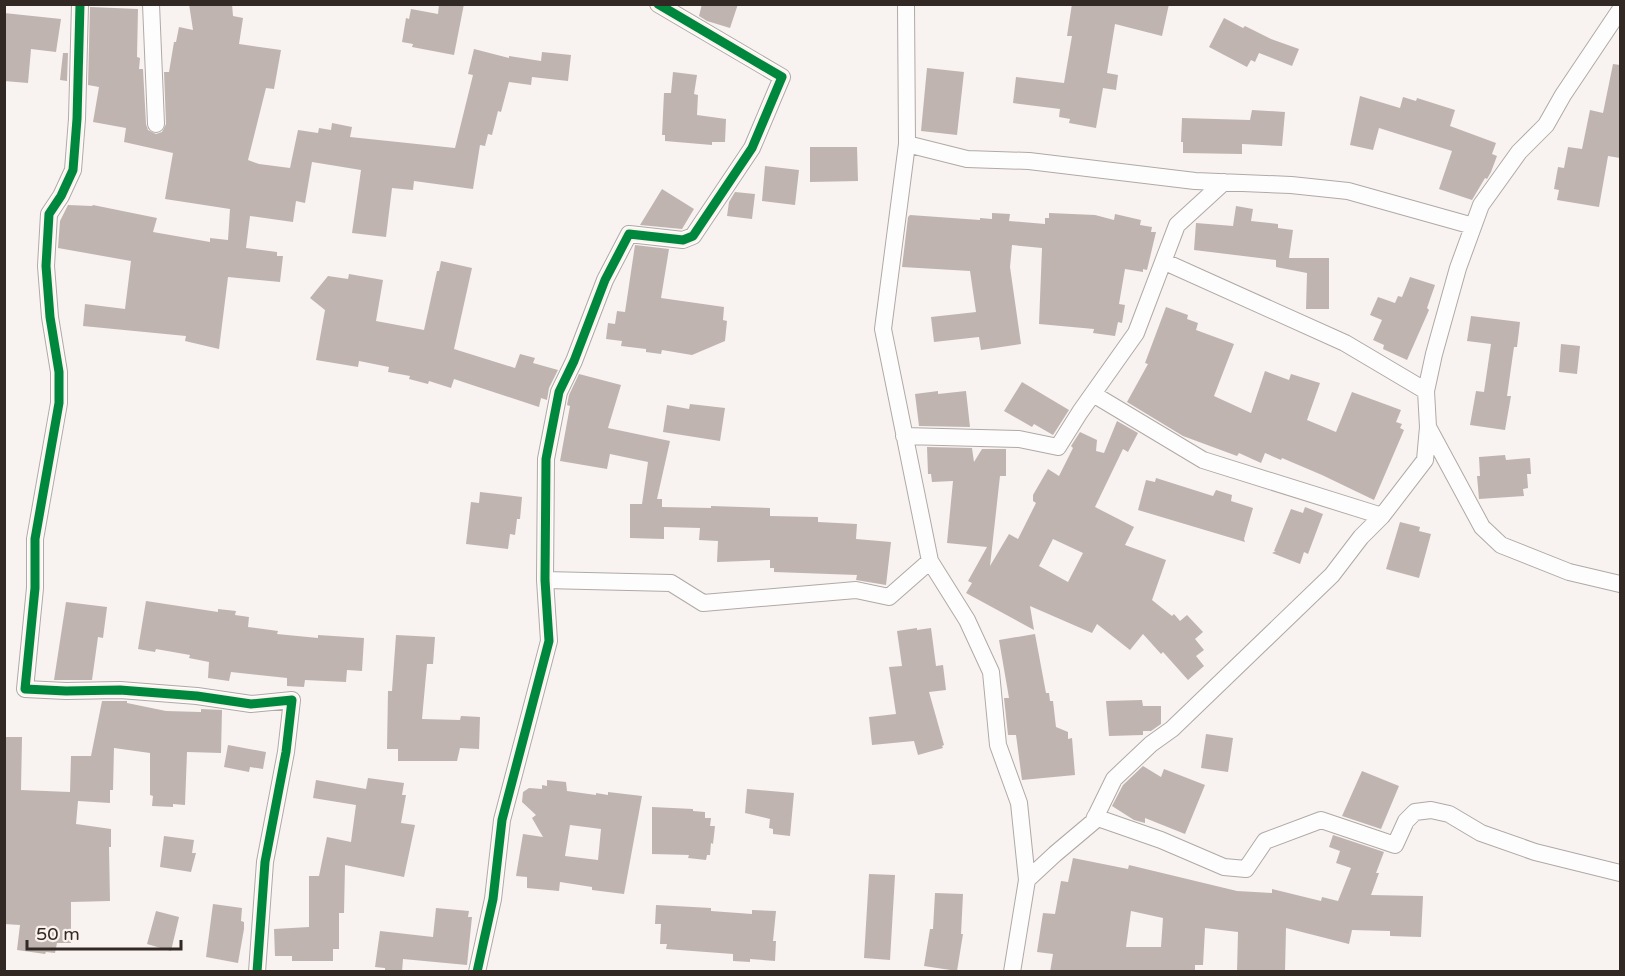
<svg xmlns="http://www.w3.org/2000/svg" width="1625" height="976" font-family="'Varela Round',sans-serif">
	<rect width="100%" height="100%" fill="#f8f3f0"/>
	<!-- building -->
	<path fill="#bfb4b0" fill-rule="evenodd" d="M189 4H232L233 16 243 18 239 44 281 50 274 89 266 88 248 160 259 164 290 168 298 130 318 133 319 128 331 130 332 123 352 127 350 137 455 148 473 75 468 74 474 49 509 58V56L541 61 542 52 571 55 568 81 532 77 531 85 509 82 501 112 498 111 492 135 488 134 485 146 480 145 473 189 414 181 413 190 392 188 386 237 352 233 361 170 312 162 305 203 296 201 293 222 250 216 246 248 277 252V256H283L280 282 228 277 219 349 185 341 186 336 83 326 85 304 125 309 131 261 58 248 60 221 68 205 92 206 93 205 157 218 153 232 210 242V238L228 240 230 209 165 199 173 153 124 142 126 128 93 122 99 87 88 85 90 7 138 9 137 57 140 58 139 69H143L146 124 148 130 156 134 162 132 166 124 164 72H169L174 42H176L179 27 193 30Z
		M439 4H464L454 55 412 47 413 44 402 42 406 18 409 19 411 9 438 14Z
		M702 4H738L730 28 707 21 699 16Z
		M1072 4H1169L1162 36 1115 24 1107 73 1118 75 1116 90 1103 88 1096 128 1069 123 1070 119 1059 117 1060 109 1013 103 1016 77 1064 83 1072 36H1067Z
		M4 13 61 19 56 52 31 49 28 83 4 81Z
		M1224 18 1243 28 1245 26 1271 39 1299 49 1292 66 1259 53 1255 62 1251 60 1247 67 1209 47Z
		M63 53H68L67 81 60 80Z
		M1613 64 1620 65V158L1608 156 1599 207 1557 200 1559 190 1554 189 1558 167 1564 168 1568 147 1582 149 1590 110 1603 113Z
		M927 68 964 72 957 135 921 131Z
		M673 72 697 75 694 94 698 95 697 115 726 119 725 142H712V145L665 141V135H662L664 93H671Z
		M1360 96 1400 108 1403 97 1416 101 1417 98 1455 110 1450 126 1496 143 1492 154 1497 156 1491 172 1487 179 1485 178 1472 200 1439 189 1452 151 1379 128 1373 150 1350 145Z
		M1252 110 1285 112 1282 146 1242 144V154L1183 153V142H1181L1182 118 1250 120Z
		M810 147H857L858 181 810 182Z
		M765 166 799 170 795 205 762 201Z
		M662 189 694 209 682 229 640 225Z
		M735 192 755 194 752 219 727 216 729 202Z
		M1236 206 1253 209 1251 221 1278 224V228L1293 230 1289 258H1329V309H1306L1307 273 1276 267V260L1194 250 1196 223 1233 226Z
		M992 213 1010 214 1009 221 1045 224V218H1049V213L1095 215 1114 220 1115 214 1141 220 1140 225 1152 227 1151 232H1156L1147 270 1143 269V272L1125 269 1119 304 1125 305 1122 323 1118 322 1115 336 1093 333 1094 329 1039 324 1042 248 1012 245 1010 267 1021 344 981 350 979 337 934 342 931 317 976 312 970 271 902 267 908 217 910 215 980 220V218L992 219Z
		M635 245 669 249 661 298 724 307 723 320 727 321 725 341 692 355 662 350 661 354 646 352V349L621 346 622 341 606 339 608 323 615 324 617 311 625 312Z
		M441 261 472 268 454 349 515 368 520 354 535 358 533 363 558 370 549 388 547 400 541 398 539 407 454 379 451 388 429 381 428 384 409 379 410 376 388 372 389 367 359 361 358 367 316 360 325 310 310 298 328 276 348 279 349 274 383 280 376 321 424 330 437 271H439Z
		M1410 277 1435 285 1427 308 1429 310 1407 360 1383 349 1384 345 1373 340 1382 320 1370 315 1378 297 1395 303 1398 296 1402 297Z
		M1166 307 1188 315 1187 319 1198 323 1196 330 1234 344 1214 396 1251 413 1265 371 1289 380 1291 374 1320 383 1307 420 1336 432 1352 392 1401 410 1396 422 1402 424 1400 428 1404 430 1374 500 1322 475 1282 458 1281 460 1265 453 1261 463 1239 453 1237 456 1183 436 1127 402 1148 364 1145 363Z
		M1471 316 1520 322 1517 347H1514L1507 396H1511L1505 430 1470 425 1476 391 1484 392 1491 344 1467 341Z
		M1561 344 1580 346 1577 374 1559 372Z
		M579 374 621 385 608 428 670 441 657 499H662V507L711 508V506L770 508V516L818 517V522L857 524 856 539 891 542 886 585 856 580 857 575 774 572V568H770V560L717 562 718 541 699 540 700 528 664 527V539L630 538V504H642L648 462 610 454 607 469 560 461 570 406 567 405 569 395Z
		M1022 382 1069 410 1053 435 1034 424 1032 427 1004 411Z
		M938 391V394L966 391 970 427 919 426 915 394Z
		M690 404 725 408 720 441 663 432 667 405 689 409Z
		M1117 421 1138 433 1128 452 1123 449 1095 507 1134 527 1125 545 1166 560 1152 600 1172 616 1174 614 1180 621 1187 615 1203 632 1195 639 1204 650 1196 656 1204 666 1188 680 1163 652 1161 654 1143 634 1130 650 1097 624 1092 633 1030 606 1034 630 966 593 972 583 968 581 987 547 947 543 953 481 932 482 931 474H928L927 447 972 448 974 462 982 449H1006V476H1000L990 566 1009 534 1018 539 1036 503 1033 501V495L1048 469 1059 476 1073 448 1071 446 1080 432 1097 440 1096 451 1104 453ZM1053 539 1083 553 1068 582 1039 566Z
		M1505 455 1506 460 1530 458 1531 474H1527L1528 488 1523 489 1524 496 1479 499 1477 476H1480L1479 457Z
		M1156 478 1213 496 1216 490 1232 495 1231 501 1253 508 1244 539 1245 542 1138 510 1146 480 1155 482Z
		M480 492 522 497 520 519H517L515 535 510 534 508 549 466 544 471 502 479 503Z
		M1305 507 1323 514 1308 554 1304 552 1300 564 1272 553 1276 551H1274L1291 509 1303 513Z
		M1400 522 1420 527 1419 531 1431 534 1419 578 1386 569Z
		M146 601 218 612V609L236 611 235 615 249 617 248 627 278 631 277 634 318 638V635L364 638 362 671 347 670 346 682 305 680 304 687 287 686V678L231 672 229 681 208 678 209 662 189 658 190 655 156 649 155 652 138 649Z
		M66 602 107 607 103 638 98 637 92 680H54Z
		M917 628V630L931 628 936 666 943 665 946 690 929 692 944 745 942 746 943 748 918 755 914 741 872 745 869 717 896 714 889 667 902 666 897 631Z
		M1035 634 1046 693H1049L1050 701H1053L1056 727 1068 732V739L1072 738 1075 775 1022 780 1016 735H1008L1004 698H1009L999 640Z
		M396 635 435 637 433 664H427L422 719 460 720 461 716 480 717 479 749 460 748 457 761H398V749H387L388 691H392Z
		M1142 700 1143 706H1161V724L1151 731H1143V735L1109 736 1106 701Z
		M102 701H127V703L166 711 201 712V709L222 710 221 753 187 752 185 805 173 804V807L152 806 153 796 150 795V753L114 748 113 790H110V803L78 801 76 824 111 829V847H109L110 901 71 902V943H57L55 953 46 952 45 954 17 950 20 925 4 924V737H22L21 790 70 792 71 756H91Z
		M1206 734 1233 738 1228 772 1201 768Z
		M228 745 266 752 263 769 250 767 249 772 224 767Z
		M1143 766 1161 777 1164 769 1205 785 1185 834 1145 818V823L1134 820 1112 806 1123 785Z
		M1362 771 1399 786 1381 829 1342 816Z
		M368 778 404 783 402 795H406L401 823 415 825 404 877 345 865 344 913H339V949H333V961H292V956H275L274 929 309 927V876H319L327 837 351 842 356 805 313 798 316 780 366 789Z
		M547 780 566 782 567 791 596 795V793L608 795V792L642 796 624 894 592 890V887L560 882 559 891 527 888V877L516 876 523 834 543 837 532 818 536 815 522 802 523 792 529 788 542 789V785L547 786ZM570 825 601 829 598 860 565 856Z
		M747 789 794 793 790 836 773 834V829L769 828 770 819 745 813Z
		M652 807 693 809V811L705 812V818H711L710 826H715L713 844 711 843 710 855H707L706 860 688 858 689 855 652 854Z
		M1333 835 1384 852 1376 873H1379L1371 895 1423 896 1421 937 1390 936V931L1352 930 1349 944 1286 928 1285 972H1237L1238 932 1205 928 1203 965H1195V972H1050L1053 954 1037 952 1043 913 1055 914 1061 881 1068 882 1073 858 1128 869 1129 865 1237 891 1272 893V889L1321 901 1322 897 1338 901 1351 868 1336 863 1340 851 1329 847ZM1131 911 1163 918 1161 947H1126Z
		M164 836 194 840 192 853H196L191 872 160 867Z
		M869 874 895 875 890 960 864 958Z
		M935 893 963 894 961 934H963L957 971 924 966 930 929H933Z
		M213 904 242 908 241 921 244 922V929L238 963 206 957Z
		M656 905 711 908V911L752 914V910L776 911 773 941H776L775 961 750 959V962L733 961V954L666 949 667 944H660L661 924H655Z
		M436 908 469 911 468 917H472L467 965 403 959 402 972H385V968L375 967 380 931 433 937Z
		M156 911 179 917 171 951 147 944Z"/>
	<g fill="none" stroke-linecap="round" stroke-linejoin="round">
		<!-- street casing -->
		<g stroke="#b0a9a6" stroke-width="18">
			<path id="street" d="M80 4 77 119 73 170 61 196 49 214 46 266 50 317 59 372V403L35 539V588L25 689 66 691 120 690 197 696 251 704 292 700 286 752 265 862 257 972
				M151 4 156 124
				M906 4 907 144 883 329 930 561 967 620 991 672 998 745 1019 803 1027 880 1012 972
				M907 144 967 159 1029 161 1195 181 1291 185 1348 191 1473 226
				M1165 262 1345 343 1426 391
				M1093 394 1203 460 1382 516
				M1428 427 1482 527 1501 545 1569 572 1620 584
				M904 436 1019 439 1058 447 1080 412 1136 333 1177 225 1224 182
				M545 580 671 583 703 603 856 590 889 597 930 561
				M1095 817 1161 840 1224 867 1246 869 1265 841 1321 820 1395 845 1406 821 1415 812 1431 810 1449 814 1481 833 1535 852 1620 873
				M1027 880 1055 854 1093 822 1114 779 1151 744 1172 729 1332 575 1361 537 1382 516 1425 460 1428 427 1426 391 1434 354 1458 268 1481 205 1519 152 1546 125 1563 95 1620 10
				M477 972 493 899 502 820 549 641 545 580 546 459 559 392 574 361 605 280 629 234 683 240 693 236 752 148 782 77 658 4"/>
		</g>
		<!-- street -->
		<use href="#street" stroke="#fefdfd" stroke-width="16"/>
		<!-- cycleway casing -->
		<g stroke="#fcf2ed" stroke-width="13">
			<path id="cycleway" d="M80 4 77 119 73 170 61 196 49 214 46 266 50 317 59 372V403L35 539V588L25 689 66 691 120 690 197 696 251 704 292 700 286 752 265 862 257 972
				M477 972 493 899 502 820 549 641 545 580 546 459 559 392 574 361 605 280 629 234 683 240 693 236 752 148 782 77 658 4"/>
		</g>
		<!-- cycleway -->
		<use href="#cycleway" stroke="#00873e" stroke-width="9"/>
	</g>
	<!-- border -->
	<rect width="1625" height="976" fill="none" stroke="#322925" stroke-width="12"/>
	<!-- scale -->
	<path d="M27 940v9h154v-9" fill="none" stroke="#322925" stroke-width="3"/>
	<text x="36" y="940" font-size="18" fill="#322925" stroke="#fcf2ed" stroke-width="4.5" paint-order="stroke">50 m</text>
</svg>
